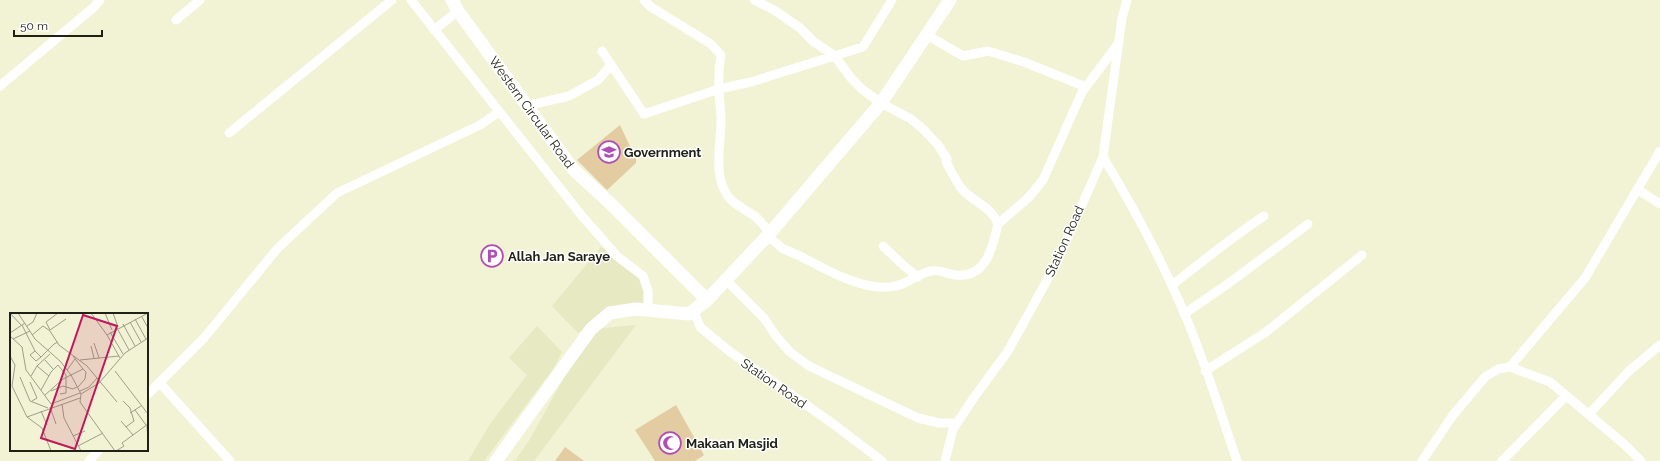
<svg xmlns="http://www.w3.org/2000/svg" width="1660" height="461" font-family="Raleway,sans-serif">
	<rect width="100%" height="100%" fill="#f1f3d4"/>
	<!-- built -->
	<path fill="#e6e9c2" d="M601 247 618 257 643 276 648 310 610 313 578 333 552 306Z
		M636 325 534 461H515L530 439 591 329Z
		M537 326 562 352 553 369 484 461H468L490 424 527 375 509 358Z"/>
	<!-- building -->
	<path fill="#e4cca2" d="M620 125 636 159V163L607 190 577 160Z
		M676 405 704 455 695 461H655L635 430Z
		M565 447 584 461H555Z"/>
	<g fill="none" stroke-linecap="round" stroke-linejoin="round">
		<!-- street -->
		<path stroke="#fff" stroke-width="9" d="M411 0 582 216 618 257 643 276 648 291V310
			M644 0 651 7 711 44 721 55C717 76 719 95 721 116 722 142 712 171 727 195 733 205 747 210 756 217 761 222 766 228 770 233
			M754 0 774 10 800 28 814 42 834 55 851 78 863 90 881 103 911 119 923 129 938 145 947 159 946 162C951 170 956 182 962 189 973 202 992 207 998 224 993 247 986 279 955 275 947 274 940 269 931 271 919 273 908 284 895 286 868 293 828 271 804 258 797 254 789 252 782 248 777 244 773 240 768 236
			M176 20 200 0
			M434 30 458 11
			M927 35 963 56 988 51 1024 62 1086 87
			M602 51 644 114 719 89 751 82 863 47 892 0
			M0 86 94 7 100 0
			M526 106 569 96 598 80 611 65
			M229 133 392 0
			M1103 157C1131 203 1156 249 1178 299 1201 350 1219 408 1237 461
			M1637 189 1660 204
			M998 224 1028 198 1043 180 1082 92 1118 44
			M883 246 904 266 918 277
			M726 280 764 318 776 336 790 352 809 366 918 418 939 423H957
			M1172 285C1202 262 1232 237 1264 216
			M694 311 700 327 729 351 832 423 882 461
			M1184 314 1232 281 1308 224
			M1510 367 1585 278 1660 151
			M1205 371 1266 332 1362 255
			M159 382 230 461
			M147 395 204 338 277 249 337 193 480 125 499 112
			M1589 414 1629 371 1660 345
			M89 461 99 450
			M945 461 953 429 975 396 1008 351 1056 264 1103 157 1122 18 1127 0
			M1422 461 1453 415 1485 377 1498 369 1510 367 1550 382 1624 444 1641 461
			M1502 461 1566 396"/>
		<!-- secondary -->
		<path stroke="#fff" stroke-width="13" d="M452 0 458 11 573 169 612 205 707 300
			M496 461 591 329 610 313 636 309 689 314 707 300 770 233 881 103 950 0"/>
	</g>
	<!-- icons -->
	<defs>
		<g id="school-ring" transform="scale(1.15)"><circle r="9.5" fill="#fff" stroke="#b04eb5" stroke-width="1.5"/><path d="M0-5L7-2L0 1L-7-2ZM-4 1L0 2.5L4 1V4Q0 6-4 4Z" fill="#b04eb5"/></g>
		<g id="parking-ring" transform="scale(1.15)"><circle r="9.5" fill="#fff" stroke="#b04eb5" stroke-width="1.5"/><path d="M-3.5-5.5H1a3.5 3.5 0 0 1 0 7H-1V5.5H-3.5ZM-1-3.4V-.6H.8a1.4 1.4 0 0 0 0-2.8Z" fill="#b04eb5"/></g>
		<g id="mosque-ring" transform="scale(1.15)"><circle r="9.5" fill="#fff" stroke="#b04eb5" stroke-width="1.5"/><path d="M3.5-4.9A6 6 0 1 0 3.5 4.9A5 5 0 1 1 3.5-4.9Z" fill="#b04eb5"/></g>
	</defs>
	<g fill-rule="evenodd">
		<use href="#school-ring" x="609" y="152"/>
		<use href="#parking-ring" x="492" y="256"/>
		<use href="#mosque-ring" x="670" y="443"/>
	</g>
	<g text-anchor="middle" stroke-width="3" stroke-linejoin="round" paint-order="stroke">
		<!-- street labels -->
		<g font-size="13" fill="#202116" stroke="#fff">
			<text transform="translate(532 112) rotate(54)" y="5">Western Circular Road</text>
			<text transform="translate(1064 241) rotate(-66)" y="5">Station Road</text>
			<text transform="translate(774 383) rotate(35)" y="5">Station Road</text>
		</g>
		<!-- poi labels -->
		<g font-size="13" font-weight="bold" fill="#202116" stroke="#fff" text-anchor="start">
			<text x="624" y="157">Government</text>
			<text x="508" y="261">Allah Jan Saraye</text>
			<text x="686" y="448">Makaan Masjid</text>
		</g>
	</g>
	<!-- overview -->
	<g transform="translate(10 313)">
		<rect width="138" height="138" fill="#f1f3d4"/>
		<path fill="none" stroke="#9d9f88" stroke-width="1" d="M0 0 11 12M8 0 25 26 50 48 61 62 71 81 70 89 105 138M81 0 97 22M95 0 102 17M103 0 108 14M132 4 138 15M125 6 136 26M120 9 131 29M113 11 125 33M12 12 25 38M17 13 23 9 27 0M107 15 119 37M40 17 36 9 48 0M40 17 56 6M100 19 113 41M0 20 15 10M22 22 33 13 40 18 49 32 77 53 107 89M0 23 12 34 16 57 41 91 70 80M3 26 20 18M84 30 89 45M81 33 84 45M0 43 5 52 2 73 17 104 70 85M63 43 73 56M31 44 25 38 20 42 26 48 31 44 44 31 48 29M110 45 97 22 138 0M35 47 43 56M70 47 109 43M48 52 56 62V80L50 81M27 53 39 63M57 57 65 46M105 58 138 101M21 63 27 53 40 41M10 64 20 88 38 95M20 69 27 85 22 88M31 77 41 59 48 52M41 78 53 73 63 76 67 74M70 78 79 74 87 65M71 81 89 70 115 40 138 25M35 82 53 66 73 56 76 59 75 66 68 74M113 88 120 95 124 108 116 114M52 91 54 105 71 138M40 94 46 111M125 97 136 112M31 98 37 112M120 100 131 93M17 104 32 115 41 138M111 108 123 122M137 112 138 131M63 123 75 118M68 133 93 120M106 138 114 133 112 130 138 111"/>
		<path fill="#c2185b" fill-opacity="0.15" stroke="#c2185b" stroke-width="2" d="M73 2 107 13 65 136 31 125Z"/>
		<rect width="138" height="138" fill="none" stroke="#202116" stroke-width="2"/>
	</g>
	<!-- scale -->
	<path d="M14 30v6h88v-6" fill="none" stroke="#202116" stroke-width="2"/>
	<text x="20" y="30" font-size="12" fill="#202116" stroke="#ffffff" stroke-width="3" paint-order="stroke">50 m</text>
</svg>
